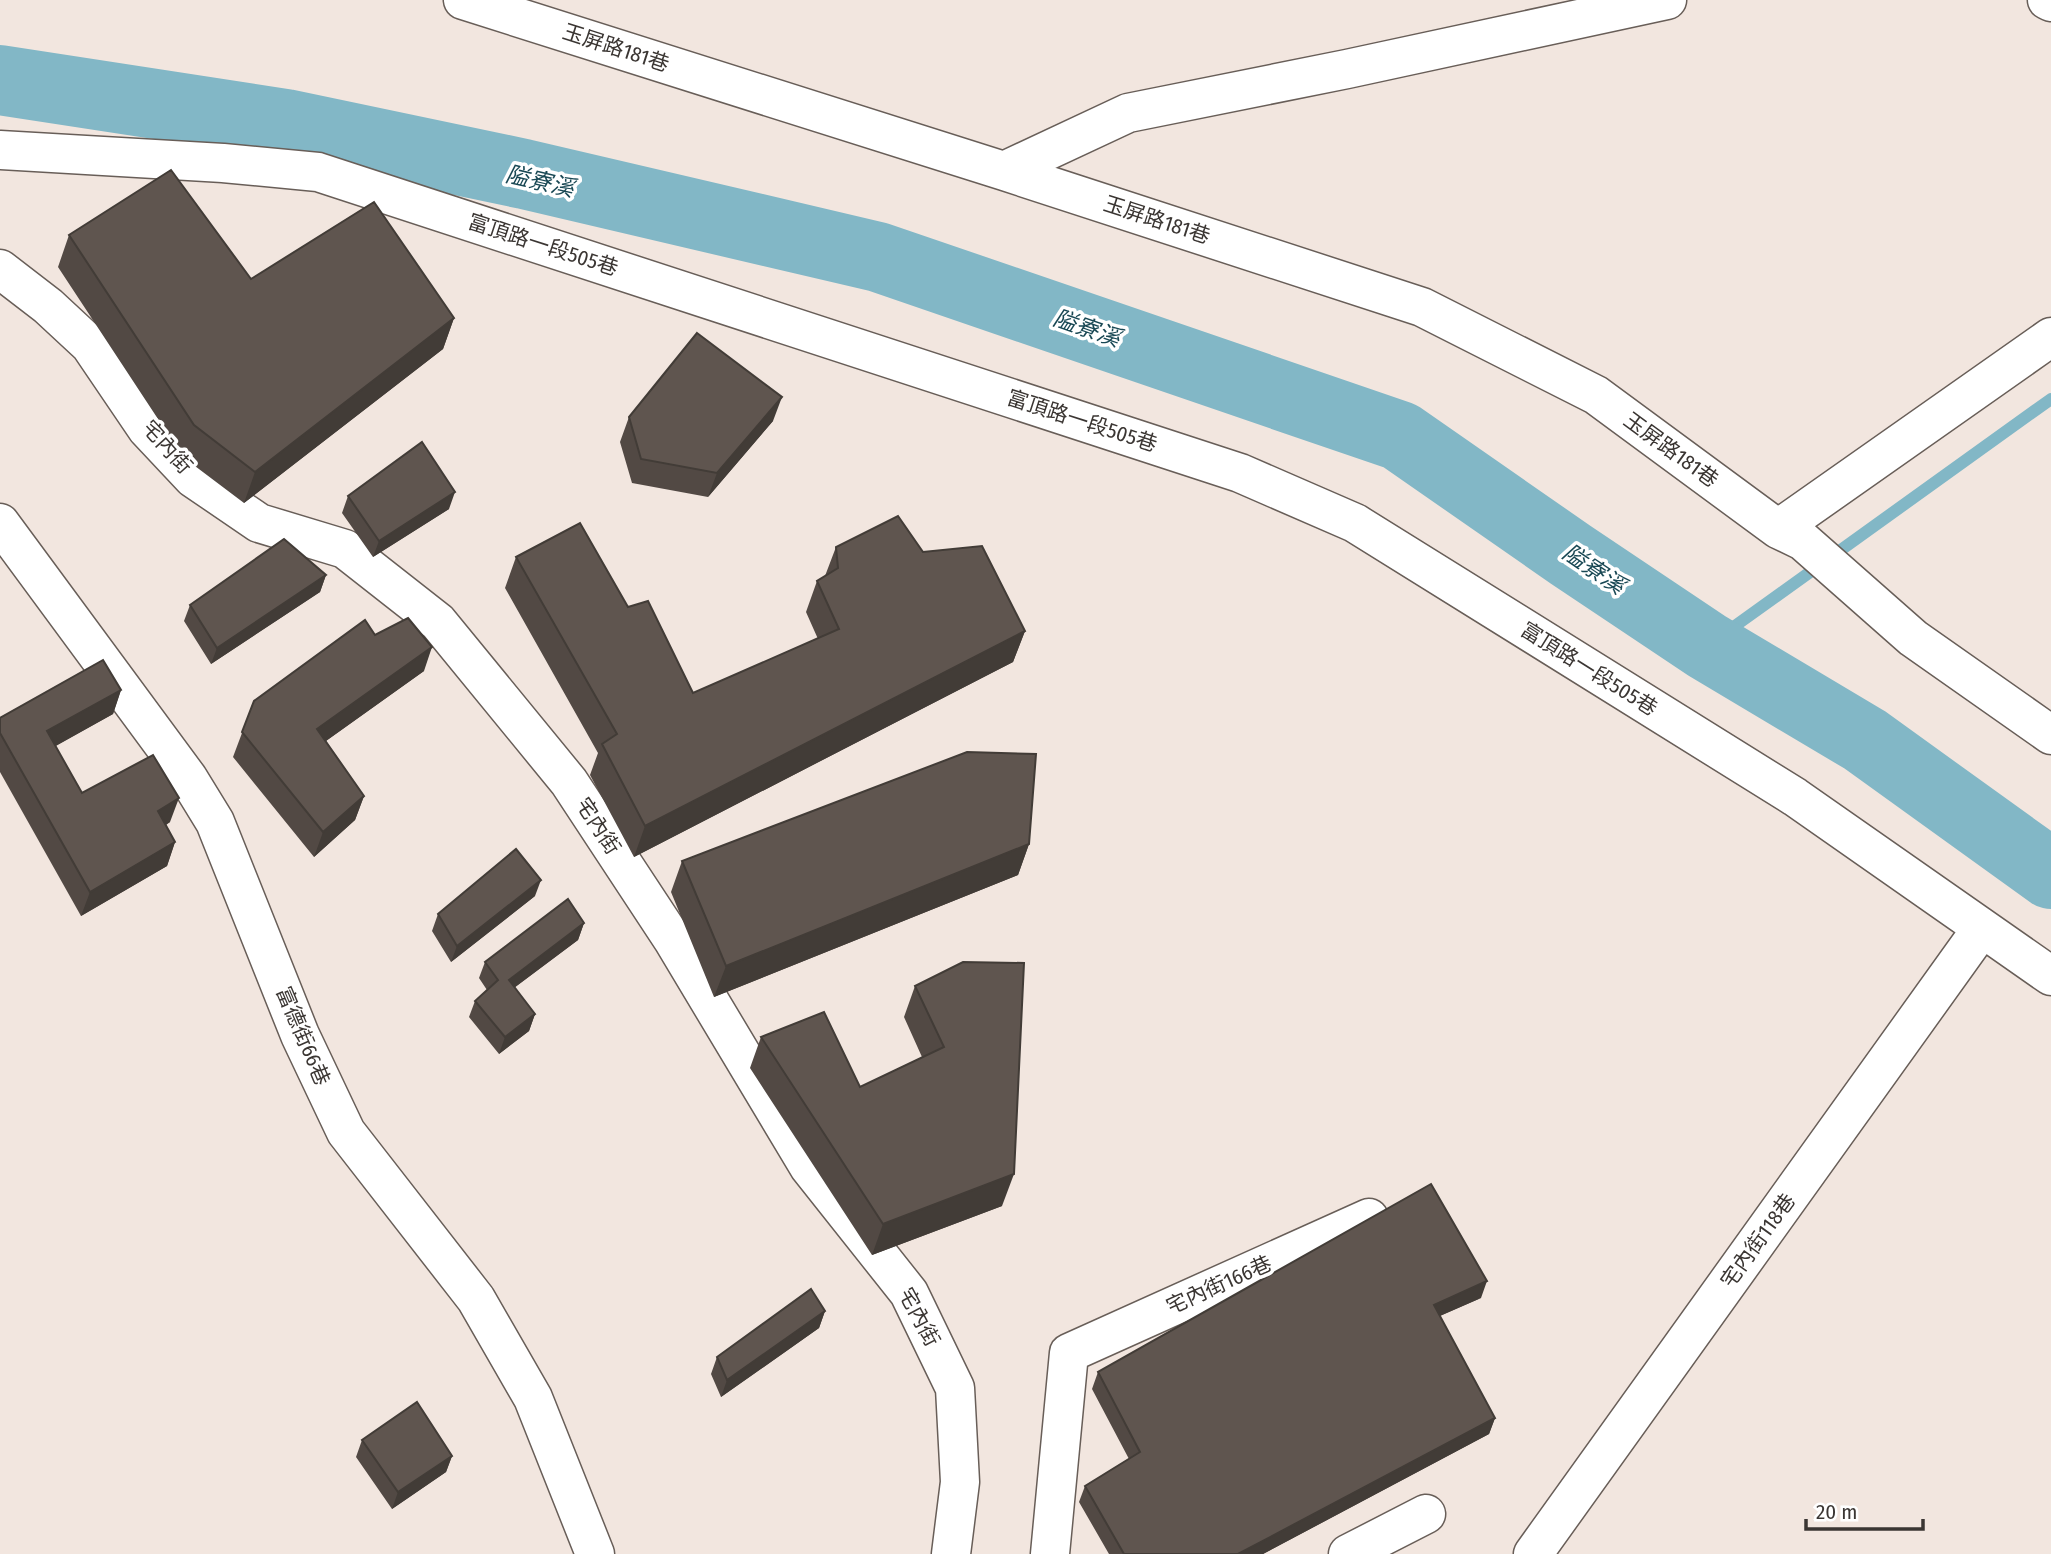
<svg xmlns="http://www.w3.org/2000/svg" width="2051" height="1554" font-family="'Fira Sans Condensed','Noto Sans TC',sans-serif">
	<rect width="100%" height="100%" fill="#f2e6df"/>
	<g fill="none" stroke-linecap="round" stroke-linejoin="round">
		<!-- stream -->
		<path stroke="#82b7c6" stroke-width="12" d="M1707 646 2051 399"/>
		<!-- river -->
		<path stroke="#82b7c6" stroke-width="70" d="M0 80 286 124 524 174 878 257 1400 436 1571 555 1707 646 1865 740 2051 874"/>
		<!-- minor casing -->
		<g stroke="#685e58" stroke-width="41">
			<path id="minor" d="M463 0 1004 171 1422 307 1596 395 1778 529 1803 541 1913 638 2051 735
				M2047 0 2051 2
				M0 150 223 163 318 172 1240 473 1355 523 1795 797 2051 976
				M1004 171 1128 113 1347 69 1667 0
				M0 269 48 306 90 345 147 429 193 478 259 523 345 549 438 622 569 782 673 940 809 1167 909 1293 955 1388 960 1482 951 1554
				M0 523 188 778 215 822 300 1035 346 1132 476 1299 533 1398 595 1554
				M1778 529 2051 337
				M1050 1554 1069 1353 1369 1218
				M1348 1554 1426 1514
				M1533 1554 1982 928"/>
		</g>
		<!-- minor -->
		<use href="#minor" stroke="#fff" stroke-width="38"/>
	</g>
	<!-- wall -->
	<path fill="#524944" d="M69 235 251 279 454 318 443 349 244 503 183 457 58 267Z
		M629 417 773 421 708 497 632 483 620 442Z
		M348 496 449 509 373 557 342 513Z
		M836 547 923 552 1025 631 1013 662 634 857 590 775 598 753 505 588 516 557 628 607 693 693 818 639 806 612 817 581 825 576Z
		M326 575 320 592 211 664 184 621 190 605Z
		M375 635 424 671 326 741 364 796 355 820 314 857 233 757 254 701Z
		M121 690 113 714 55 746 82 793 170 822 166 825 175 842 167 866 81 916 0 772V718Z
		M1029 844 1018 875 714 997 671 892 682 861Z
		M535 896 451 962 432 931 438 914Z
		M584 923 578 940 514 988 535 1014 529 1031 499 1054 469 1017 475 1001 487 990 479 978 485 962Z
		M963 962 1002 1206 872 1255 750 1068 761 1037 860 1087 922 1057 904 1017 915 986Z
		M1481 1298 1440 1316 1495 1418 1489 1434 1263 1554H1109L1079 1502 1085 1486 1129 1459 1092 1389 1098 1372Z
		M825 1311 819 1328 721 1397 711 1374 717 1357Z
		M362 1440 452 1456 446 1472 392 1509 356 1457Z"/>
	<!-- shaded-wall -->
	<path fill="#423c37" d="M454 318 443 349 244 503 255 472Z
		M782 397 773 421 708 497 717 473Z
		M455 492 449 509 373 557 379 541Z
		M326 575 320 592 211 664 217 648Z
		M1025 631 1013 662 634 857 645 826Z
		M432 647 424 671 309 753 317 729Z
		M121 690 113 714 38 756 47 731Z
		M364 796 355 820 314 857 323 832Z
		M179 798 170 822 149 835 158 811Z
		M175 842 167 866 81 916 90 892Z
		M1029 844 1018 875 714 997 726 966Z
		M541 880 535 896 451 962 457 946Z
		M584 923 578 940 503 996 509 980Z
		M535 1014 529 1031 499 1054 505 1037Z
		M1014 1174 1002 1206 872 1255 883 1224Z
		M1487 1281 1481 1298 1428 1321 1434 1305Z
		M825 1311 819 1328 721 1397 727 1380Z
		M1495 1418 1489 1434 1263 1554H1238Z
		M452 1456 446 1472 392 1509 398 1492Z"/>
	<!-- building -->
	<path fill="#5f554f" stroke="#423c37" stroke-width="2" d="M171 170 251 279 374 202 454 318 255 472 194 425 69 235Z
		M697 333 782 397 717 473 641 459 629 417Z
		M422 442 455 492 379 541 348 496Z
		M898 516 923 552 982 546 1025 631 645 826 602 744 617 734 516 557 580 523 628 607 648 601 693 693 839 629 817 581 838 568 836 547Z
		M284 539 326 575 217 648 190 605Z
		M408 618 432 647 317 729 364 796 323 832 242 732 254 701 365 620 375 635Z
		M103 660 121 690 47 731 82 793 153 755 179 798 158 811 175 842 90 892 0 733V718Z
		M967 752 1036 754 1029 844 726 966 682 861Z
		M516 849 541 880 457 946 438 914Z
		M568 899 584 923 509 980 535 1014 505 1037 475 1001 498 980 485 962Z
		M963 962 1024 963 1014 1174 883 1224 761 1037 824 1012 860 1087 944 1047 915 986Z
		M1431 1184 1487 1281 1434 1305 1495 1418 1238 1554H1124L1085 1486 1140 1452 1098 1372Z
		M811 1289 825 1311 727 1380 717 1357Z
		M417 1402 452 1456 398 1492 362 1440Z"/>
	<g text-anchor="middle" stroke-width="7" stroke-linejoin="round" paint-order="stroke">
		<!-- street labels -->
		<g font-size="21" fill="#3b3633" stroke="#fff">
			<text transform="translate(616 48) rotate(18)" y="7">玉屏路181巷</text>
			<text transform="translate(1157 220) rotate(18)" y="7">玉屏路181巷</text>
			<text transform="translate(543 245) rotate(18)" y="7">富頂路一段505巷</text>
			<text transform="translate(1082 421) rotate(18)" y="7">富頂路一段505巷</text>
			<text transform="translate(167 447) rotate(48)" y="7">宅內街</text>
			<text transform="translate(1671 450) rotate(36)" y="7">玉屏路181巷</text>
			<text transform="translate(1589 669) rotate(32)" y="7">富頂路一段505巷</text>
			<text transform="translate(598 826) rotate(57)" y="7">宅內街</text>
			<text transform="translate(303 1036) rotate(67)" y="7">富德街66巷</text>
			<text transform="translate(1758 1241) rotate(-54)" y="7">宅內街118巷</text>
			<text transform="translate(1219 1285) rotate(-24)" y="7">宅內街166巷</text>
			<text transform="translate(919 1317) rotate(62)" y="7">宅內街</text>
		</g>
		<!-- water labels -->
		<g font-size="23" font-style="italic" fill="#194854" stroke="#fff">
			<text transform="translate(540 181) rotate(13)" y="8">隘寮溪</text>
			<text transform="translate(1087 328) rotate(19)" y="8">隘寮溪</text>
			<text transform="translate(1594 569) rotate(34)" y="8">隘寮溪</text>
		</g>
	</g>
	<!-- scale -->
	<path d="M1806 1519v10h117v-10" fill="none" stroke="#3b3633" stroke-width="3.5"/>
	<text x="1816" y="1519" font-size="21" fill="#3b3633" stroke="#ffffff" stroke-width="5" paint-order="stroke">20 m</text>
</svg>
